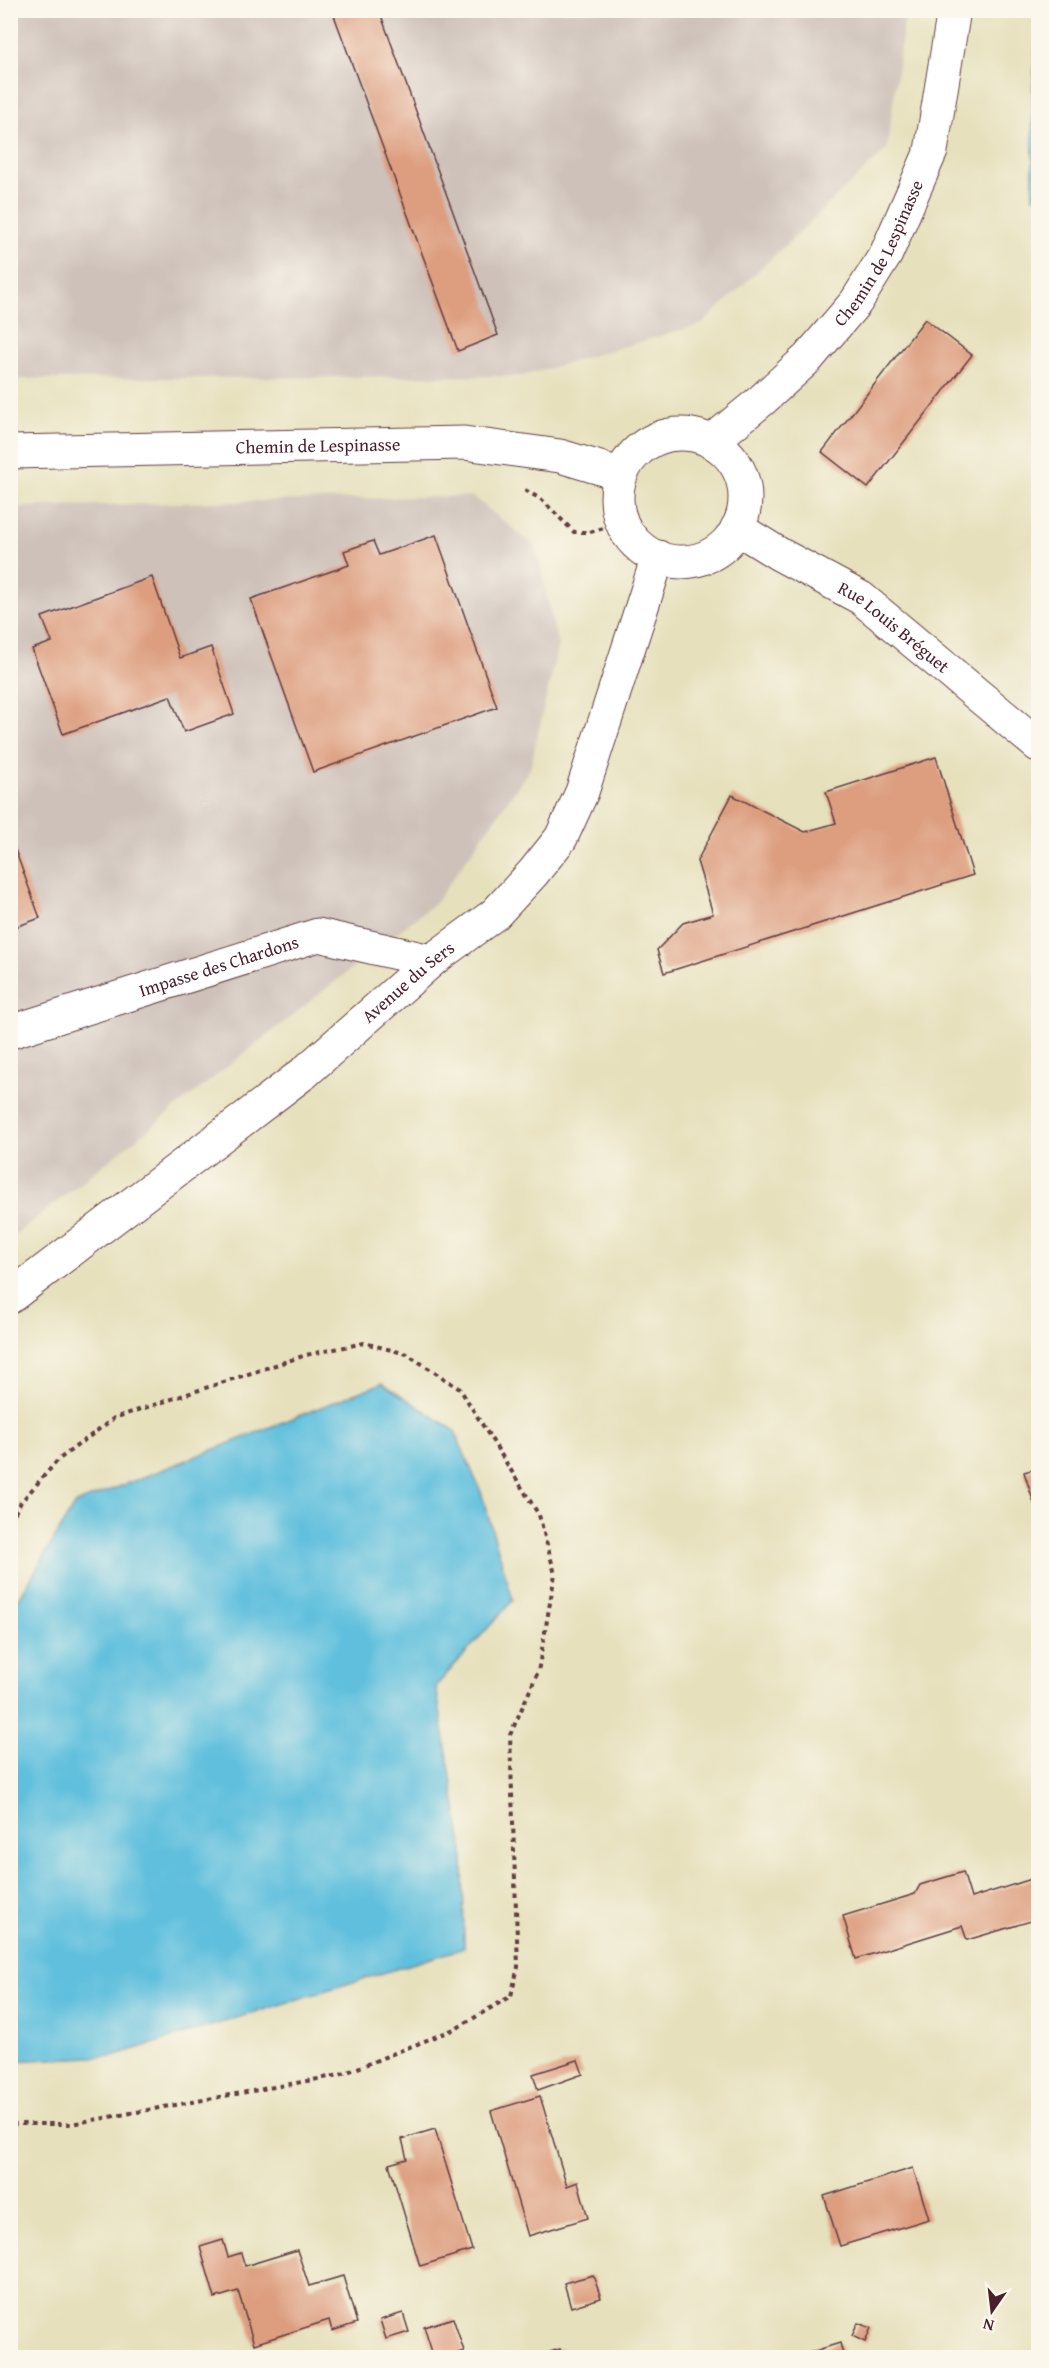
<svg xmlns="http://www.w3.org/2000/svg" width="1049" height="2368" font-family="'Gentium Book Plus',serif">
	<rect width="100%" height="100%" fill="#fbf7ec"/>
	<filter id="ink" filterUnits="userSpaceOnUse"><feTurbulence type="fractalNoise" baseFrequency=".0167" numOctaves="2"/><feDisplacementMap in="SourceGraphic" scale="12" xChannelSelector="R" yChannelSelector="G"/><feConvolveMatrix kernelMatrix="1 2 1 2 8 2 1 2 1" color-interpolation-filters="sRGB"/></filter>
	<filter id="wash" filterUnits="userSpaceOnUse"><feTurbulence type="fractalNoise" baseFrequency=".008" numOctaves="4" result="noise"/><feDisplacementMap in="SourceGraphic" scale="24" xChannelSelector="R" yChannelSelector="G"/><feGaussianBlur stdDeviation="1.35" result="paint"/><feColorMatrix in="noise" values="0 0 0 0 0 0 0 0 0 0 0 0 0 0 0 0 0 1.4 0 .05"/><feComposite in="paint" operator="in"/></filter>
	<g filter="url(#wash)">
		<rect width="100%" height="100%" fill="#e6e0bc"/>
		<!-- industrial -->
		<path fill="#cec1b9" d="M10 11H905L887 149 702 324 522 376 11 379Z
			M472 496 536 547 558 646 530 769 436 902 11 1238V507Z"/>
		<!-- water -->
		<path fill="#5fbfdd" stroke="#546f84" stroke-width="1.5" d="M1038 14V197H1033V88Z
			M382 1383 454 1430 481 1492 513 1600 436 1686 463 1851 464 1948 113 2056 11 2061V1612L75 1504Z"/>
		<g id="blocks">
			<!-- building -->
			<path fill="#dd9e7f" d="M332 10H379L498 335 458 351Z
				M925 319 972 355 868 488 822 452Z
				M436 535 497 707 313 772 251 599 349 565 344 551 373 541 379 555Z
				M152 577 180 658 211 647 234 714 184 732 170 696 63 734 32 649 52 642 42 617Z
				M936 757 973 875 664 973 657 950 683 923 713 914 697 861 732 795 805 832 836 823 826 792Z
				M10 836 40 918 10 929Z
				M1038 1468V1516L1024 1472Z
				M963 1872 971 1898 1038 1877V1919L967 1940 962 1926 856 1959 843 1916 915 1894 920 1885Z
				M578 2060 583 2074 538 2090 533 2074Z
				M540 2096 567 2186 578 2182 588 2218 528 2236 491 2111Z
				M435 2129 472 2250 420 2266 389 2164 407 2159 402 2139Z
				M913 2168 929 2219 840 2246 824 2196Z
				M223 2240 228 2257 241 2253 245 2266 297 2250 309 2286 343 2276 357 2323 332 2331 329 2320 254 2344 238 2291 215 2298 200 2247Z
				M593 2275 601 2298 571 2307 564 2283Z
				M403 2313 409 2332 386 2339 380 2320Z
				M453 2318 464 2351 443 2358H434L424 2327Z
				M858 2323 871 2328 865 2342 852 2336Z
				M840 2343 844 2358H795V2357Z
				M560 2349 563 2358H533V2357Z"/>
		</g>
	</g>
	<g filter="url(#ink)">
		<use href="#blocks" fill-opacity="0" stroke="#613c41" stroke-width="1.5"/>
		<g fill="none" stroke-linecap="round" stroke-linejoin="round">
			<!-- minor casing -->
			<g stroke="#613c41" stroke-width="35">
				<g id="minor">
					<circle cx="681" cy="498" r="64"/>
					<path id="s1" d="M711 442 762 400 808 358 856 302 886 254 931 151 954 10"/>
					<path id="s2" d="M10 452 464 443 560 456 620 474"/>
					<path id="s3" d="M737 528 779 554 861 598 1038 745"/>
					<path id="s4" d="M10 1032 318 935 431 961"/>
					<path id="s5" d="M10 1297 304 1073 431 961 495 914 533 873 561 838 582 792 658 557"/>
				</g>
			</g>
			<!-- path -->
			<path stroke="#613c41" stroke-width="4" stroke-dasharray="4.5 4.5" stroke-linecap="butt" d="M525 490 542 500 574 532H590L621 523
				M10 1521 21 1502 58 1460 114 1418 306 1355 364 1343 407 1354 460 1389 539 1515 555 1574 538 1672 510 1735 518 1967 511 1996 457 2028 340 2075 71 2124H10"/>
			<!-- minor -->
			<use href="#minor" stroke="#fff" stroke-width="33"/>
		</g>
	</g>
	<g text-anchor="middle" stroke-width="5" stroke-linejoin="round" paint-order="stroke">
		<!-- street labels -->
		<g font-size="18" fill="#4a1f2b" stroke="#fbf7ec">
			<text dy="6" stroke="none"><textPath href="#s1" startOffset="256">Chemin de Lespinasse</textPath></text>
			<text dy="6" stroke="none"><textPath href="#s2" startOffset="308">Chemin de Lespinasse</textPath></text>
			<text dy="6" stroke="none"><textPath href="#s3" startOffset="186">Rue Louis Bréguet</textPath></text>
			<text dy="6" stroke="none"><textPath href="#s4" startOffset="219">Impasse des Chardons</textPath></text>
			<text dy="6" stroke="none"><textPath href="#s5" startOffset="508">Avenue du Sers</textPath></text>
		</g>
	</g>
	<!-- margin -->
	<rect width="1049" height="2368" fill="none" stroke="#fbf7ec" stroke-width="36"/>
	<!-- north arrow -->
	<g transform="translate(992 2311) rotate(194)" stroke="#fbf7ec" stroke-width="4.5" paint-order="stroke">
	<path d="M0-4.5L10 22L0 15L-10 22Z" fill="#4a1f2b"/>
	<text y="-9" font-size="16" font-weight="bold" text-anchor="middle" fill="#4a1f2b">N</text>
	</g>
</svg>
